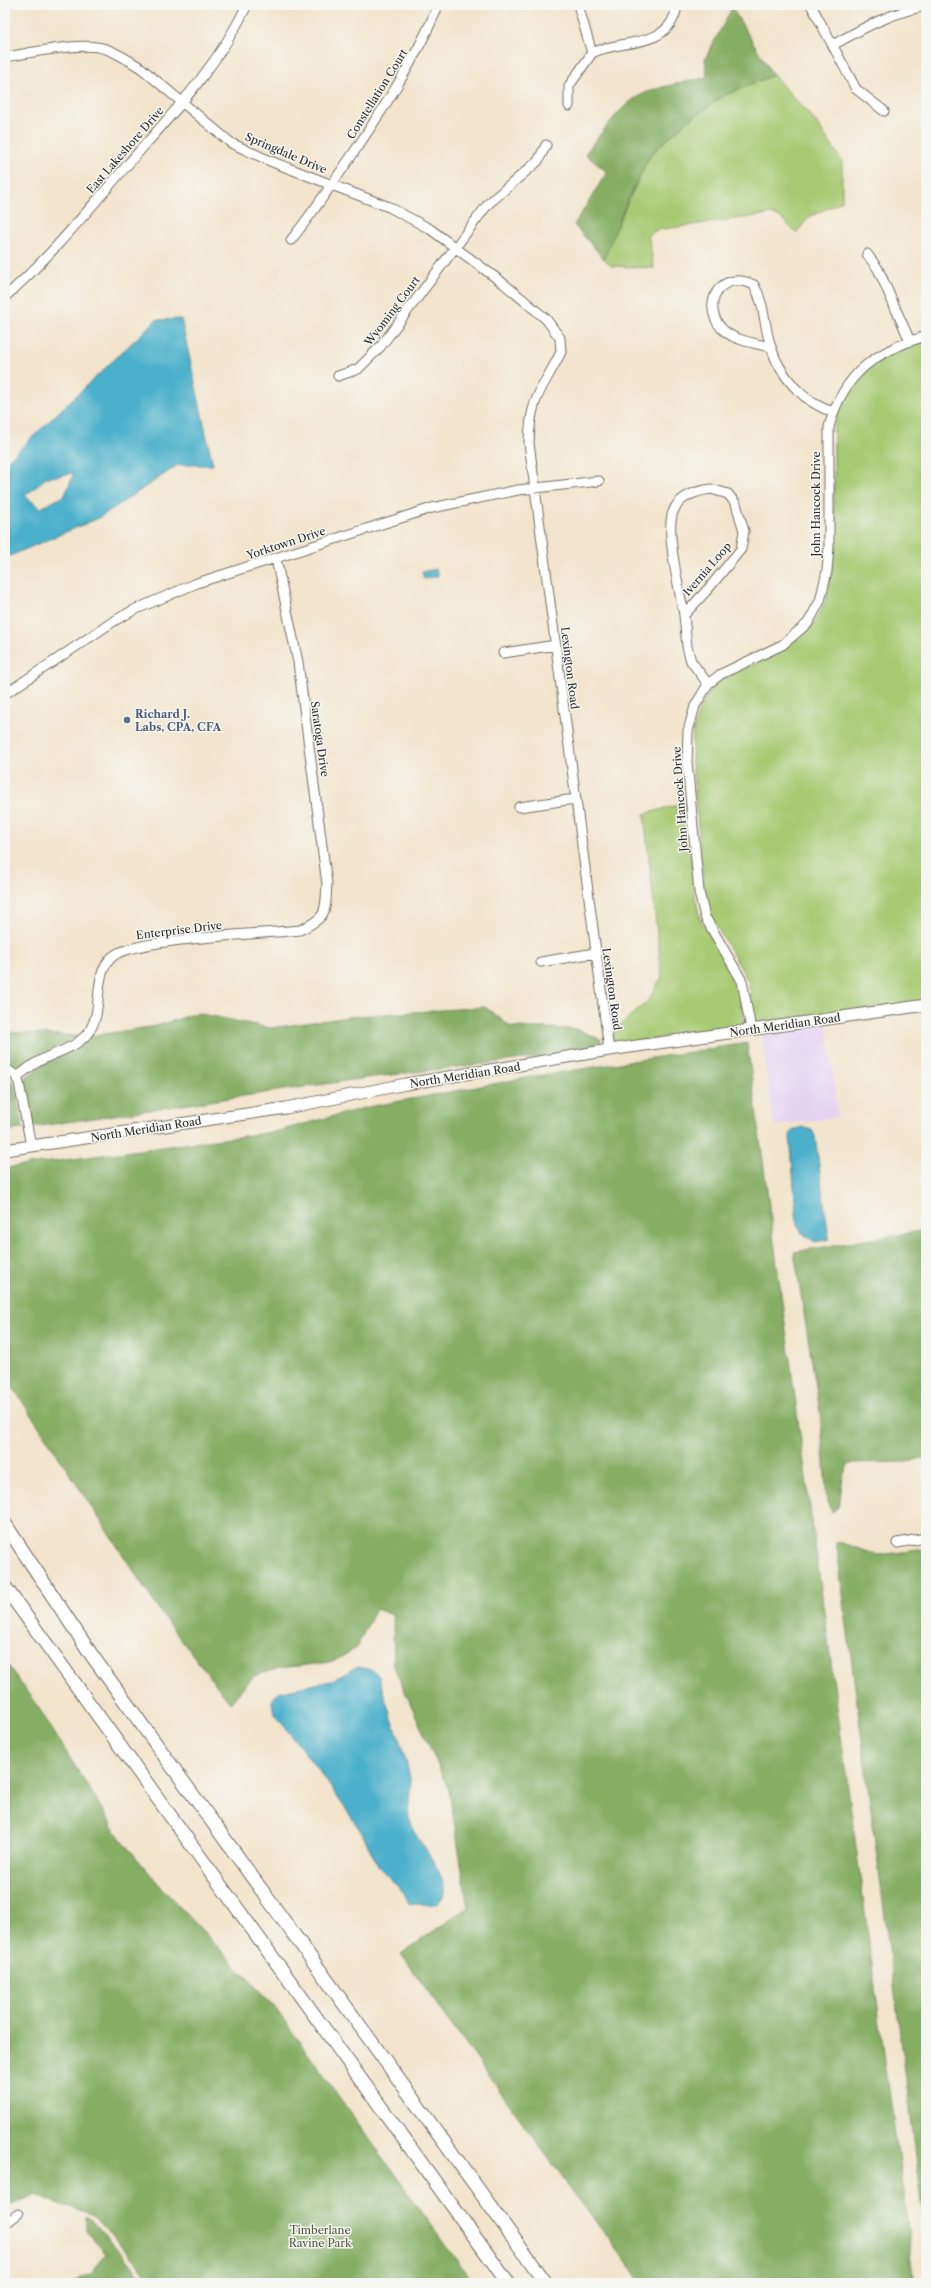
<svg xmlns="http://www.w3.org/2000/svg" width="931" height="2288" font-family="'Libre Caslon Text',serif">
	<rect width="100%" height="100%" fill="#f6f6f2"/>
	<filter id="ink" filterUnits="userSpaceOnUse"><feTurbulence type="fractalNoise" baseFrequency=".025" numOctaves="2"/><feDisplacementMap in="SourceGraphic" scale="8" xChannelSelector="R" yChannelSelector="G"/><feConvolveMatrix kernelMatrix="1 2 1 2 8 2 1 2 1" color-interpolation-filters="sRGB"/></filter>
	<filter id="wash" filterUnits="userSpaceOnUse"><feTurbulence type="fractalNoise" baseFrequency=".012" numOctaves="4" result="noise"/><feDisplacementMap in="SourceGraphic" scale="16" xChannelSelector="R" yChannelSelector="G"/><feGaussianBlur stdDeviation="0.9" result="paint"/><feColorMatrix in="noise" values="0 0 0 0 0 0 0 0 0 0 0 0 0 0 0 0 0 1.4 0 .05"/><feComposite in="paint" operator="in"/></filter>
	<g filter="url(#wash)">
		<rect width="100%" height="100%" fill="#f2e4cc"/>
		<!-- built -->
		<path fill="#e3d3f2" d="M827 1023 838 1117 774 1126 761 1032Z"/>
		<!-- green -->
		<path fill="#a7c972" stroke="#697a4e" d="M773 75 816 122 842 161V201L809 217 796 233 781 218 771 214 657 230 648 235 654 268 611 266 604 259 607 247 650 155 685 123 723 96Z
			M926 340V1001L755 1024 749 982 710 915 704 891 692 761 693 731 700 707 712 687 724 678 785 649 813 625 825 602 832 571 834 547V427C847 377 878 355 926 340Z
			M686 803 694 892 700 919 737 983 745 1025 613 1045 612 1032 648 1001 662 976 644 814Z"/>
		<!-- forest -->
		<path fill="#85ad64" stroke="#586c48" d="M732 8 773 75 723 96 685 123 650 155 628 199 604 259 574 225 607 172 585 154C597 139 618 109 634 99 652 86 686 83 707 77L705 59Z
			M485 1007 511 1027 576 1029 602 1040 591 1049 549 1056 366 1078 33 1127 29 1098 23 1079 39 1067 76 1049 91 1036 156 1026 197 1013 270 1028 356 1016Z
			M5 1032 78 1036 33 1059 17 1071 5 1062Z
			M747 1043 906 2215 915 2283H642L564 2180 401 1954 468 1907 449 1790 394 1667 393 1615 376 1609 356 1648 333 1662 281 1668 254 1676 230 1703 165 1619 5 1375V1168L274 1132 368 1107 531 1077Z
			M5 1074 14 1084 23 1129 5 1131Z
			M926 1230V1457L907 1462 849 1463 843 1476 839 1507 832 1512 827 1502 820 1412 794 1252Z
			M836 1541 878 1555 926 1549V2233Z
			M5 1661 40 1710 120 1838 161 1887 273 2005 473 2283H152L141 2268 94 2216 35 2195 5 2208Z
			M86 2217 91 2219 146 2282 122 2279 114 2283H72L92 2272 106 2254 86 2230Z"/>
		<!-- water -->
		<path fill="#4cb0cb" stroke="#3c6e7b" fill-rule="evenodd" d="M181 319 213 465H178L99 518 5 558V463L156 320ZM74 473 65 495 41 508 25 496 46 478Z
			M436 569 438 576 424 579 422 572Z
			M802 1127 812 1130 815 1136 829 1239 815 1242 802 1233 797 1225 790 1136 792 1130Z
			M358 1667 373 1670 379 1676C386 1709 404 1744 410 1778 412 1793 405 1812 411 1826 419 1843 448 1876 444 1893 439 1912 420 1901 410 1905L404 1893 378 1866 362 1833 325 1779 274 1713 272 1702 275 1695 281 1691 331 1681Z"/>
	</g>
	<g filter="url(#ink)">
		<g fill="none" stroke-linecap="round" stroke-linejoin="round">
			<!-- minor casing -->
			<g stroke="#716c63" stroke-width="11">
				<path id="minor" d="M578 5 592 53
					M811 5 856 89 884 111
					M833 45C863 28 892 12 926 6
					M5 57C31 53 82 41 106 49 118 53 130 61 141 68L231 143 270 161 389 207 430 229 503 283 546 319 560 338 561 352C542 390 530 397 529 443L609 1050
					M569 106V86L592 53C623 38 671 50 677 5
					M291 240C312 214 331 186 350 158 382 111 413 64 436 11
					M867 254 878 269 910 341
					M5 297C51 256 89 209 129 163 173 113 218 66 247 5
					M771 347C758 344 743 342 732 336 697 318 713 266 754 285 765 304 764 327 771 347 780 376 804 403 833 412
					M338 376 358 369 381 346 488 204 538 161 546 145
					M711 489 728 494 736 504 744 531 741 549 709 588 684 615C680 592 665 531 673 512 679 496 696 491 711 489Z
					M684 615 687 647 691 661 708 684
					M503 653 556 645
					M5 694 114 621 134 610 197 583 432 508 518 490 599 481
					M519 807 575 799
					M541 962 595 953
					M751 1029 742 981 705 917 699 892 687 762 688 731 695 706 708 684 721 674 782 645 808 623 820 601 827 571 829 547V427C843 374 875 351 926 336
					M5 1068 15 1075 19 1083 31 1146
					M16 1077C23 1073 29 1067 36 1063 53 1052 78 1049 90 1030 104 1008 92 976 112 957 132 938 267 934 300 930 328 917 325 913 327 884L298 662 276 559
					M897 1543 926 1538
					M5 2224 18 2214"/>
			</g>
			<!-- major casing -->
			<g stroke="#716c63" stroke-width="13">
				<path id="major" d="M5 1150 286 1108 406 1084 609 1050 926 1005"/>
			</g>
			<!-- highway casing -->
			<g stroke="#716c63" stroke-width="15">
				<path id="highway" d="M5 1524 93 1657 546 2283
					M5 1587 508 2283"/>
			</g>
			<!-- minor -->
			<use href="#minor" stroke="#fff" stroke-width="9"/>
			<!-- major -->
			<use href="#major" stroke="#fff" stroke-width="11"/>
			<!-- highway -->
			<use href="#highway" stroke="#fff" stroke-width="13"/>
		</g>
	</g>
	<!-- markers -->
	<circle fill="#5c6f8a" stroke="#f6f6f2" stroke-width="1.5" cx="127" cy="720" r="4"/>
	<g text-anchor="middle" stroke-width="3" stroke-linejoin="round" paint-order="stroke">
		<!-- street labels -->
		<g font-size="11" fill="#2b2b2b" stroke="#f6f6f2">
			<text transform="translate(377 94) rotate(-58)" y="4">Constellation Court</text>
			<text transform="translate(125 150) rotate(-49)" y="4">East Lakeshore Drive</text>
			<text transform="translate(286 153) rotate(23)" y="4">Springdale Drive</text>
			<text transform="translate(392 311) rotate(-53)" y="4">Wyoming Court</text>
			<text transform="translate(816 504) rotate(-90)" y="4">John Hancock Drive</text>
			<text transform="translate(286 543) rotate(-18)" y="4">Yorktown Drive</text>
			<text transform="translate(707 569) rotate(-49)" y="4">Ivernia Loop</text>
			<text transform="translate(570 668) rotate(83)" y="4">Lexington Road</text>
			<text transform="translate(320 739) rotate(82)" y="4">Saratoga Drive</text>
			<text transform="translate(680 799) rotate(-94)" y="4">John Hancock Drive</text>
			<text transform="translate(179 930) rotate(-7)" y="4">Enterprise Drive</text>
			<text transform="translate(612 989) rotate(82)" y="4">Lexington Road</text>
			<text transform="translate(785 1025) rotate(-8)" y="4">North Meridian Road</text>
			<text transform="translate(465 1075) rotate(-9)" y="4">North Meridian Road</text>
			<text transform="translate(146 1129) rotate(-9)" y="4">North Meridian Road</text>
		</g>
		<!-- service labels -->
		<g font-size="11" font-weight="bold" fill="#4e5e75" stroke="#f6f6f2" text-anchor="start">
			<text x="135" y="718">Richard J.<tspan x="135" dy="13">Labs, CPA, CFA</tspan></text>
		</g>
		<!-- park labels -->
		<g font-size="11" fill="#505a40" stroke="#f6f6f2">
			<text x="320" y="2234">Timberlane<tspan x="320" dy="13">Ravine Park</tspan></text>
		</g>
	</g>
	<!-- margin -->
	<rect width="931" height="2288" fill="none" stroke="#f6f6f2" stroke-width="20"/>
</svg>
